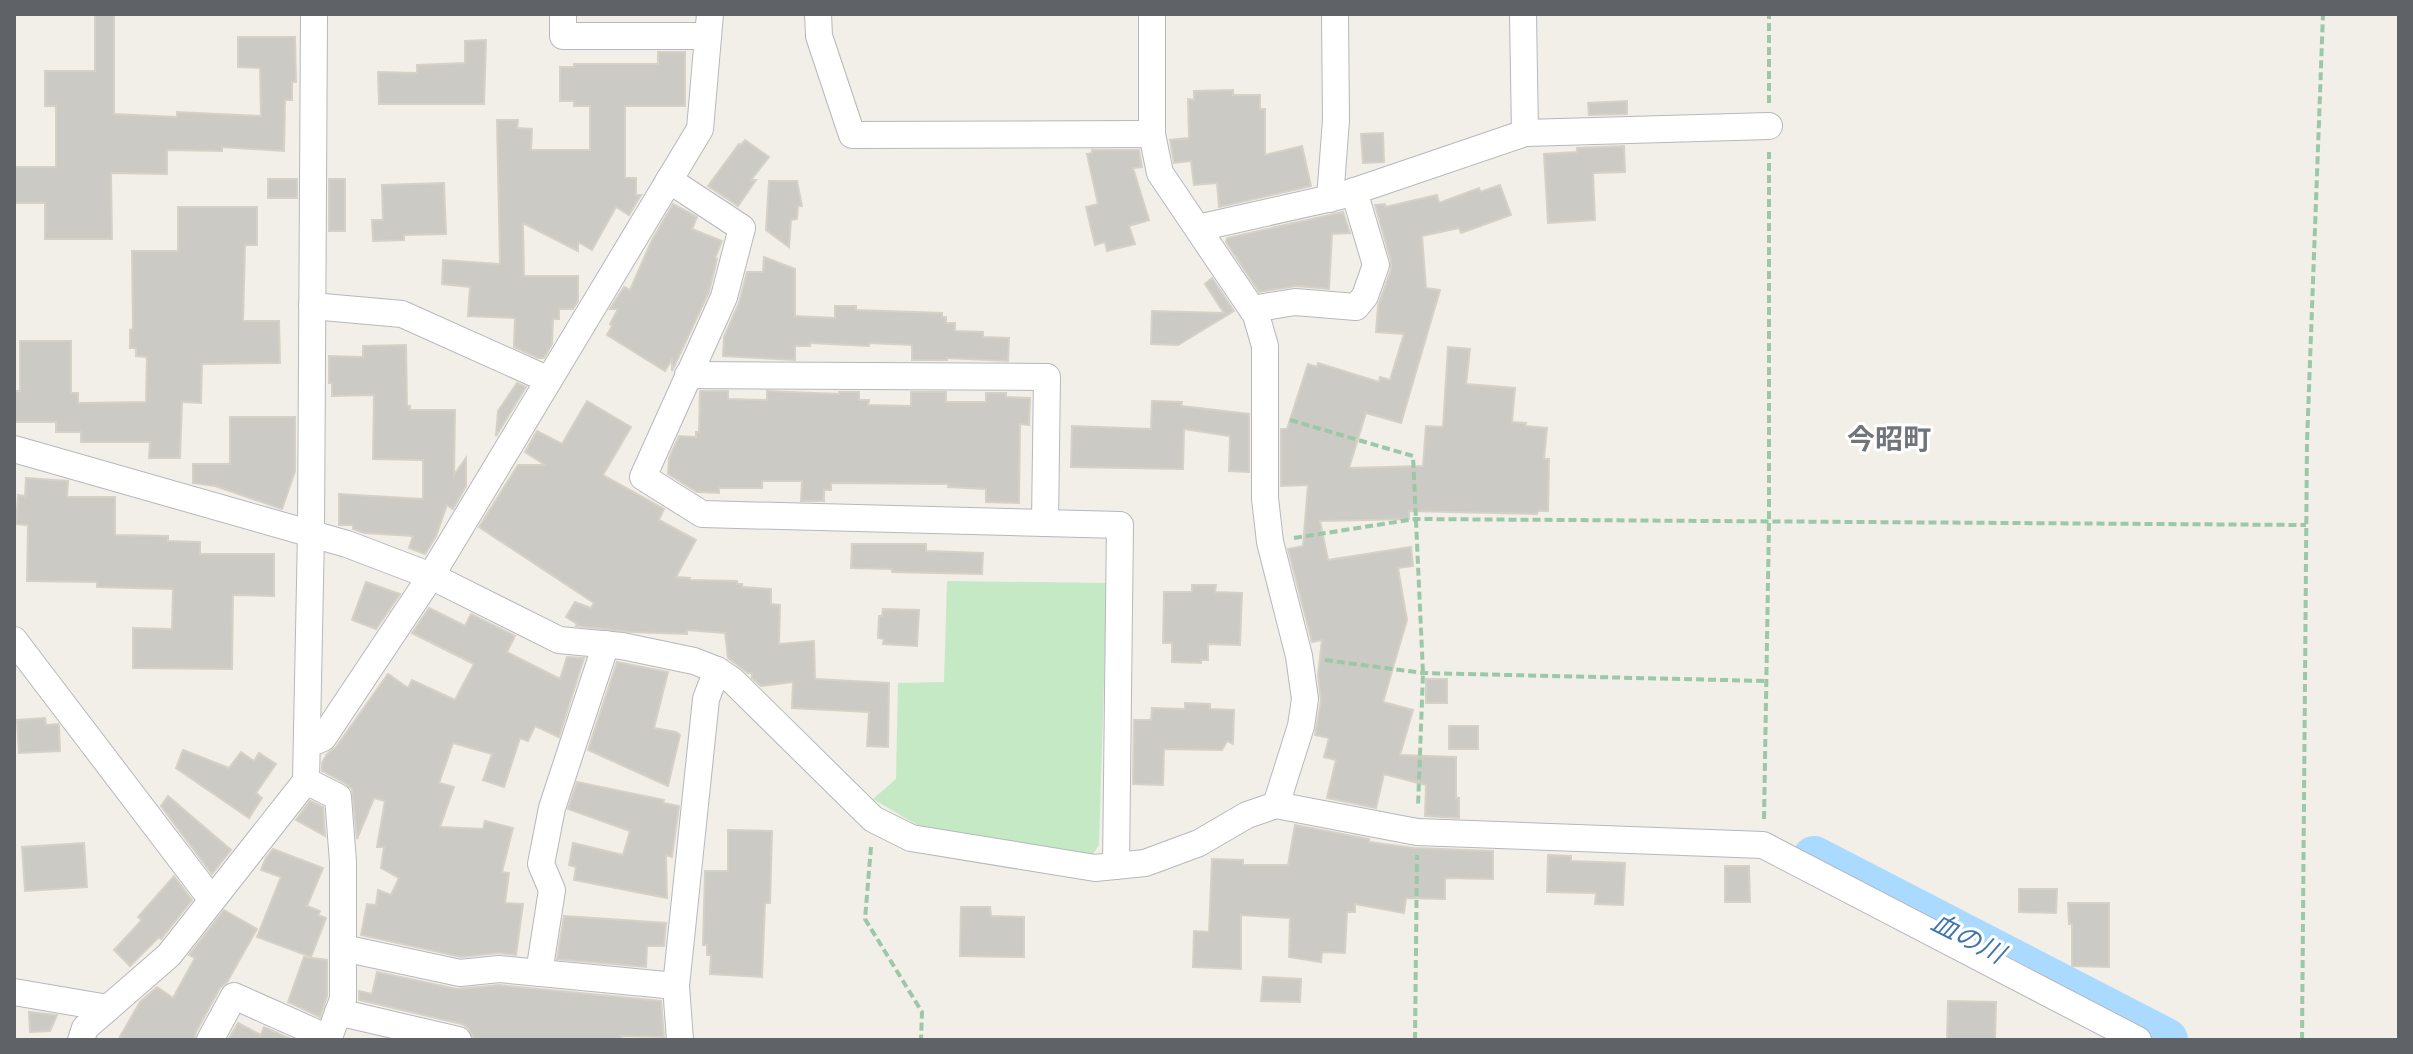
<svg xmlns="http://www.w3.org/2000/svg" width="2413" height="1054" font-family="Rubik,'Noto Sans JP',sans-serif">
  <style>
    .green { fill: #c5e8c5 }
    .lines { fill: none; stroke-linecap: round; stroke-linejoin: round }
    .river { stroke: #aadaff; stroke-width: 44 }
    .building { fill: #cccac5; stroke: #d6d1c6; stroke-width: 2 }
    .street-casing { stroke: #b5b8bc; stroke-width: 28 }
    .path { stroke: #9cc7a9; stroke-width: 4; stroke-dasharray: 8 4; stroke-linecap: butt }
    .street { stroke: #fff; stroke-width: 26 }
    .labels { text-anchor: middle; stroke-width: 6; stroke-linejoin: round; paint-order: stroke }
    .water-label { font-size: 26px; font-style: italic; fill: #4174aa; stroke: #fff }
    .quarter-label { font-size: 28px; font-weight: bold; fill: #70757a; stroke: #fff }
  </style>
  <rect width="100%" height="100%" fill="#f1efe8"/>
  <polygon class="green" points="947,581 1107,583 1099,845 1091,857 924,829 873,799 896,779 898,683 944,682"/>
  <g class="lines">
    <polyline class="river" points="1814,858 2166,1040"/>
  </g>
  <g class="building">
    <polygon points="95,14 114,14 114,114 177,117 177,112 261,116 260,68 238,67 238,37 295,37 296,82 292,82 292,100 285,100 284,151 222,147 222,151 167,150 167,174 111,173 112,239 45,239 45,203 14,203 14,167 56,167 56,106 45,106 45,71 95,71"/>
    <polygon points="486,40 484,104 379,104 378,72 417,73 417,65 465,63 465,41"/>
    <polygon points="658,52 685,52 685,106 625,106 625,178 636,178 636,195 641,195 629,215 616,207 592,250 578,242 578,251 523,223 524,276 578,276 578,301 573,309 559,309 559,319 553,319 552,344 544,358 538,358 514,347 515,318 468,316 470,287 442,284 443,260 500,264 497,120 518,120 517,128 532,129 531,150 590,150 590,106 574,106 574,101 560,101 560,67 574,67 574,64 658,64"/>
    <polygon points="1233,90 1233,95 1260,95 1260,109 1265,109 1265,155 1302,146 1311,186 1219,207 1217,183 1194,185 1191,161 1174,163 1170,140 1189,138 1188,99 1194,100 1194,91"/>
    <polygon points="1627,101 1627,114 1589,115 1588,103"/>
    <polygon points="1383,133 1384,162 1363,163 1361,134"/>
    <polygon points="745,140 769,157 751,180 756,180 738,206 708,186 739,144 741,145"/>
    <polygon points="1624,146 1625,172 1593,173 1595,220 1548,223 1544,154 1577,152 1577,148"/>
    <polygon points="1092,150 1139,150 1142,167 1133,168 1149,220 1129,226 1135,244 1107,251 1105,242 1095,245 1086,207 1098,204 1087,154 1092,153"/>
    <rect x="268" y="179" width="29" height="19"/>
    <rect x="329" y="179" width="16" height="52"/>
    <polygon points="769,181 797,181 802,206 798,206 797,219 791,220 789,247 766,230"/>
    <polygon points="444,183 446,234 404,235 404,240 373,241 372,220 383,220 382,185"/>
    <polygon points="1500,185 1511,215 1461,233 1459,228 1422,236 1426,288 1440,290 1401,423 1366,413 1349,468 1423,466 1426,426 1443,427 1448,347 1470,349 1466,384 1515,388 1512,422 1526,423 1525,426 1547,428 1544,459 1549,459 1548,511 1538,511 1537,514 1409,511 1409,519 1320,521 1328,560 1411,547 1413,566 1398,568 1407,620 1383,702 1413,710 1400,755 1456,757 1456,798 1459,798 1459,818 1425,816 1426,785 1384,774 1376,808 1327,798 1336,760 1324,757 1329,738 1315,735 1321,701 1318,675 1322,640 1312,642 1288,549 1303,546 1308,485 1281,486 1281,429 1287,429 1308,364 1317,367 1318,363 1379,382 1380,377 1390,380 1404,334 1376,332 1378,306 1391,270 1391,261 1375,205 1385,204 1385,207 1437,195 1439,203 1479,188 1480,192"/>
    <polygon points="673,204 697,217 692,229 722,241 715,258 717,259 709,292 672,371 672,359 665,371 607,335 612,326 610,324 618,309 610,309 624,287 630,290 652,240"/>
    <polygon points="178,207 257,207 257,245 245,245 243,321 279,321 280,363 202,364 201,403 182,402 180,458 149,458 150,442 81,442 81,432 56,432 56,422 14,422 14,391 20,391 20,341 71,341 71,393 78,393 78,403 146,402 147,357 136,356 136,348 130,348 130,330 133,329 132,251 178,251"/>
    <polygon points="1343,212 1350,233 1332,234 1329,289 1296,286 1259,292 1226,242 1227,238"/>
    <polygon points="764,257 795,269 795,316 835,318 835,306 856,306 856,310 942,313 942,317 946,317 946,323 955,323 955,331 983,332 983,337 1009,338 1008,361 947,358 947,360 912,360 912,345 869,343 869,346 810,343 810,346 795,346 795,360 723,356 724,337 739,303 747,272 763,272"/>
    <polygon points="1212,278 1234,311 1178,345 1151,344 1152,311 1224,313 1205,284"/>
    <polygon points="406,345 407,406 410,406 410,410 455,410 454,475 466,458 466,486 453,509 447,505 436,536 425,554 409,548 413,536 364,533 353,529 353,525 339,525 339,494 423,499 423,460 373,459 374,395 332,396 332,383 329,383 329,356 363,357 363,346"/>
    <polygon points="517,383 526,387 496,436 498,411"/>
    <polygon points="700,391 728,391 728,399 767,400 767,391 839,394 839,392 859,392 859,400 869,400 868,405 911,406 911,392 946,392 946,402 986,402 986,393 1006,393 1006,397 1030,398 1029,425 1020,424 1019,503 986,502 986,489 948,487 949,484 831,483 831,490 824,490 824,501 801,501 802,481 762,481 762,488 719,488 719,493 697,492 668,474 669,458 679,436 696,437 696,432 699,432"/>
    <polygon points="587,401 631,427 603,475 664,509 659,520 696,540 676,577 690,578 690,580 737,581 737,584 742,584 742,587 771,589 771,604 780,605 779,644 814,641 815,679 889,683 888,747 867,746 869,712 792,708 793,682 761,686 752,678 752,673 748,673 728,658 725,633 687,630 687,634 631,632 576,626 577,624 566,617 575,602 591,608 594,603 479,527 518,465 545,465 525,452 537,431 562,444"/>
    <polygon points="1152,401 1182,402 1181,406 1249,414 1249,472 1229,471 1230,436 1184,429 1183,469 1071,467 1072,426 1151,429"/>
    <polygon points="230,417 295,417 295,471 282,509 215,486 193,483 193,464 230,464"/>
    <polygon points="26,478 68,481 67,497 115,497 115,535 168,536 168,541 200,542 200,554 274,554 274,596 233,595 232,669 133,668 133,628 172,629 173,589 97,587 97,582 27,581 28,525 16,524 18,495 25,496"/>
    <polygon points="852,544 926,544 926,551 983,553 982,574 892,572 892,569 851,568"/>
    <polygon points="366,582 400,594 376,629 352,620"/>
    <polygon points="1192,585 1216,585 1215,592 1242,593 1240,645 1208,644 1208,660 1201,660 1201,663 1172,662 1172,643 1163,643 1164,592 1192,592"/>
    <polygon points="429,608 465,626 471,614 515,636 507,652 560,679 567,657 584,658 559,737 535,726 528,741 520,738 504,787 483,780 492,754 453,743 439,783 454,787 440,827 483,829 485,821 513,828 502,872 509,873 505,903 523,904 516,955 498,953 461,957 361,935 367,904 376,905 378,890 391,895 399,878 381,868 384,847 377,847 385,801 374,798 357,839 352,789 345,783 322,771 322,763 327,754 336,747 388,674 408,688 412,680 455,700 474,664 412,633"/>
    <polygon points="883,609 919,610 917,646 883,644 884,639 878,638 879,616 882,616"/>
    <polygon points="617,662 668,672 654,728 676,732 680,735 668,786 588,750"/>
    <rect x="1426" y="679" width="21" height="24"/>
    <polygon points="1185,703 1210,704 1210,709 1234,710 1233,744 1227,741 1222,750 1164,749 1163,785 1133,784 1134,720 1151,720 1152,708 1185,709"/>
    <polygon points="45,718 46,725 58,724 59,726 60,751 19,753 17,720"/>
    <rect x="1449" y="726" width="29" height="23"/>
    <polygon points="183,750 229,768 241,752 254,761 259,753 276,764 256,793 262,798 249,818 176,768"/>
    <polygon points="577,782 664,800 663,803 679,806 672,857 666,855 667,898 574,880 576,867 569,865 573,843 623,855 630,831 568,809"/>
    <polygon points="168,796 231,850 212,874 161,806"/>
    <polygon points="310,801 323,807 325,836 296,820"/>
    <polygon points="1295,825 1369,839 1369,842 1414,848 1493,851 1493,879 1445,878 1445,899 1406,898 1404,913 1355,904 1355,912 1347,912 1345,953 1322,952 1321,962 1289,957 1290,918 1241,915 1241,969 1193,967 1194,931 1209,932 1212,859 1243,860 1243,865 1288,865"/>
    <polygon points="728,830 772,831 770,903 765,903 762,977 710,974 711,955 707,955 707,945 703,945 705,871 728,871"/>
    <polygon points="84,843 87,887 25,891 22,847"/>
    <polygon points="273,849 323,868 307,906 320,911 318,915 326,918 311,957 257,937 281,877 261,870 266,858"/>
    <polygon points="1548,855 1571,856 1571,861 1625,863 1623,905 1595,904 1596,893 1547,892"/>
    <polygon points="1725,866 1749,866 1750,902 1725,902"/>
    <polygon points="174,876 192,900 161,939 159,937 130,966 114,950 142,920 138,917"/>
    <polygon points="2019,889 2057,889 2056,913 2019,912"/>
    <polygon points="2068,903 2109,903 2109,967 2072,966 2072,924 2069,924"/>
    <polygon points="961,907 990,907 991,916 1024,917 1024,957 960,956"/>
    <polygon points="224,910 257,929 227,982 220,988 196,1032 194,1040 118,1040 140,1002 157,987 173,998 195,958 189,955"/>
    <polygon points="564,916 666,923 664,946 647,946 646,967 557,959"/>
    <polygon points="304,957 327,960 327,996 320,1017 288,1002"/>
    <polygon points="377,972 457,989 499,985 661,1001 664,1037 621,1036 622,1040 474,1040 469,1029 462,1024 359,1000 359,991 372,994"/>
    <polygon points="1263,977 1301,979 1300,1002 1261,1001"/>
    <polygon points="1948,1001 1996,1002 1995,1040 1947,1040"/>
    <polygon points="29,1012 57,1015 50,1031 30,1032"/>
    <polygon points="238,1023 261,1035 264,1027 293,1040 228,1040"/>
  </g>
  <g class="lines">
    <g class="street-casing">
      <g id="street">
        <polyline points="563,14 563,36 708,36"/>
        <polyline points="818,14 819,36 852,135 1152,134"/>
        <polyline points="1152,14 1152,134 1160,173 1256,315 1265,346 1265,498 1270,542 1299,656 1305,699 1301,726 1276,805"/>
        <polyline points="1523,14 1525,133"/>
        <polyline points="669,180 742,228 724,297 643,477 702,514 1120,525 1116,866"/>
        <polyline points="1330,199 1336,120 1335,14"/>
        <polyline points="1198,228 1340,196 1525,133 1769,126"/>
        <polyline points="312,306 402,314 549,380"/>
        <polyline points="1252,309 1295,302 1356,307 1365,296 1376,265 1354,191"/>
        <polyline points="688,375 1047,377 1045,523"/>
        <polyline points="14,449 347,544 431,576 559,640 622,646 694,661 717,670 733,681 873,819 911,838 1095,868 1145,863 1199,843 1247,815 1276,805 1417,832 1763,845 2138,1040"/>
        <polyline points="14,640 212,900"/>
        <polyline points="307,745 323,738 431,576 700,129 710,14"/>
        <polyline points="306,781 338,797 343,862 343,999 328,1040"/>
        <polyline points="343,948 460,973 499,969 676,986"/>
        <polyline points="539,973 552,890 541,864 552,808 606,644"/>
        <polyline points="14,992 108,1008"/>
        <polyline points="338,1012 458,1040"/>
        <polyline points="81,1040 85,1028 169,955 306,781 311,533 314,14"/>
        <polyline points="210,1040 234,996 328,1038"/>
        <polyline points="680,1040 676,986 706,699 717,670"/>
      </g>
    </g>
    <g class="path">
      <polyline points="1769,103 1769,14"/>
      <polyline points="1290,420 1413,456 1423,673 1418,807"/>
      <polyline points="1294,538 1415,519 2306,525"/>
      <polyline points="1325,660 1423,673 1766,681"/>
      <polyline points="1764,819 1769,523 1769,152"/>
      <polyline points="871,847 865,919 922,1012 921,1040"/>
      <polyline points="1415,1040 1417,855"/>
      <polyline points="2302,1040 2307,442 2323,14"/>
    </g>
    <use href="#street" class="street"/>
  </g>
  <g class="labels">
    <g class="water-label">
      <text transform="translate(1968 938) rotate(27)" y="9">血の川</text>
    </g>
    <g class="quarter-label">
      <text x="1889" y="449">今昭町</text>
    </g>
  </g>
  <rect width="2413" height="1054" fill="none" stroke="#5f6368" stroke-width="32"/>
</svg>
